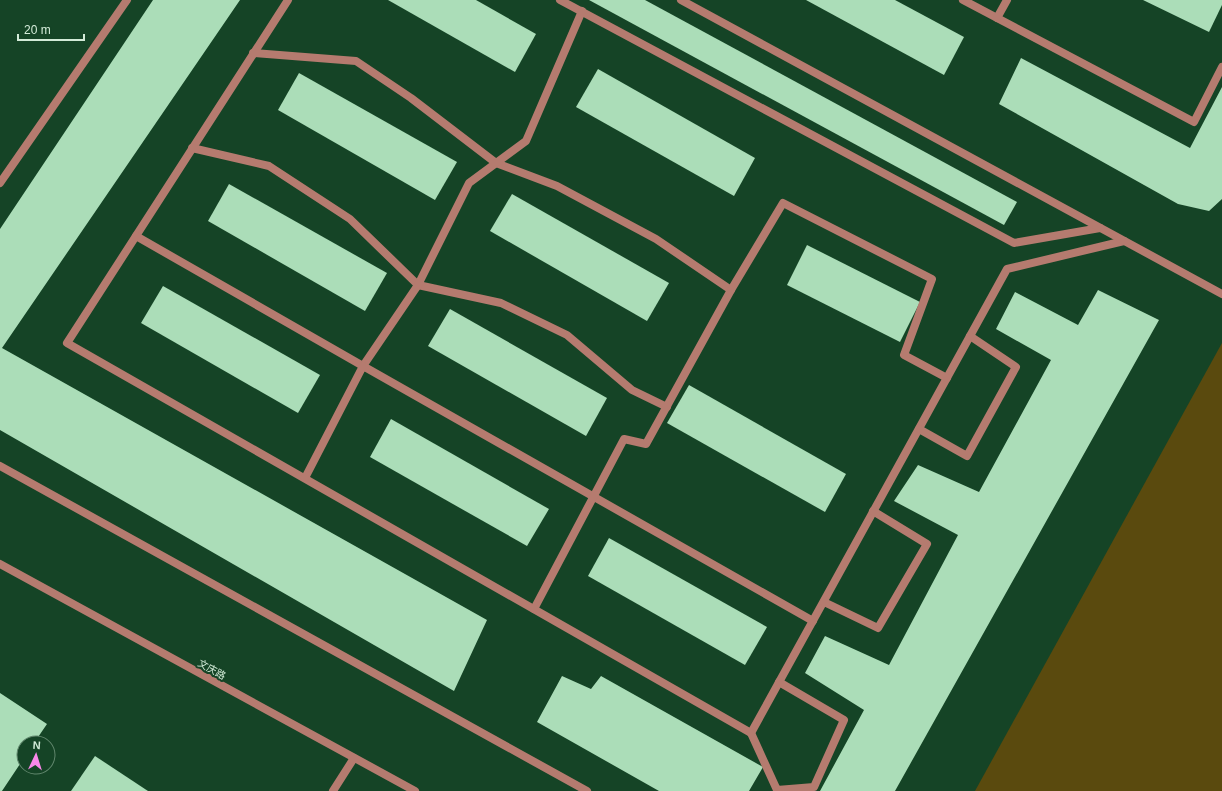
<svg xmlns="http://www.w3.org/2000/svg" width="1222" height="791" font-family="Helvetica,'Noto Sans SC',sans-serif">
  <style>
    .green { fill: #5a4a0e }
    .building { fill: #abddb8 }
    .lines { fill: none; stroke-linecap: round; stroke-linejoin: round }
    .minor { stroke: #b57b6f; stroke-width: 8 }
    .tertiary { stroke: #b57b6f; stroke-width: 8 }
    .labels { text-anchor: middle; stroke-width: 4; stroke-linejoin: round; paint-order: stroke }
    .street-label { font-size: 10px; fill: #d3ebd8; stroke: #154426 }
  </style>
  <rect width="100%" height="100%" fill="#154426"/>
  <polygon class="green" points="1222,343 1222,791 975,791"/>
  <g class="building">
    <polygon points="153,0 240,0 2,348 487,620 454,691 0,430 0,229"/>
    <polygon points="388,0 476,0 536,34 515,72"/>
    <polygon points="589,0 645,0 1017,202 1004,225"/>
    <polygon points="806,0 895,0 964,37 944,75"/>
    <polygon points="1143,0 1222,0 1222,5 1209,32"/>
    <polygon points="1021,58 1190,148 1222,87 1222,199 1209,211 1178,204 999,104"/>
    <polygon points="598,69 755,158 734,196 576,107"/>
    <polygon points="299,73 457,162 435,200 278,110"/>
    <polygon points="229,184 387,273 365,311 208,221"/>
    <polygon points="512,194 669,283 647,321 490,231"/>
    <polygon points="807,245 920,302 900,342 787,285"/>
    <polygon points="163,286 320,375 298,413 141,323"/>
    <polygon points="1098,290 1159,320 895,791 820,791 864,710 805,673 825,636 889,665 958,535 894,501 918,465 979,492 1051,360 996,329 1015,292 1078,325"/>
    <polygon points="450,309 607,398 586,436 428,346"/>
    <polygon points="689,385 846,474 825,512 667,423"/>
    <polygon points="391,419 549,509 527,546 370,457"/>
    <polygon points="609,538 767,627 745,665 588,576"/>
    <polygon points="562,676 591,689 601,676 763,767 749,791 659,791 537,722"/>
    <polygon points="0,693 47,724 34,743 24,743 24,758 2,791 0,791"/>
    <polygon points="95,756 148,791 71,791"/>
  </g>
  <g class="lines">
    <g class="minor">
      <polyline points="288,0 67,343 751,733 1007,269 1124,241"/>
      <polyline points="560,0 1014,243 1100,228"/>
      <polyline points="681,0 1222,294"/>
      <polyline points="963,0 1194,122 1222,67"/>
      <polyline points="997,18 1007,0"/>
      <polyline points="253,53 356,61 411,98 496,163 557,186 656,239 731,290"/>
      <polyline points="192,148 269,166 350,219 418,285 501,303 567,335 632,390 667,407"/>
      <polyline points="0,183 127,0"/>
      <polyline points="136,236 363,366 418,285 469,183 526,141 582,11"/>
      <polyline points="919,429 967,456 1016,367 970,336"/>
      <polyline points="0,466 587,791"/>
      <polyline points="305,478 363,366 813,621"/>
      <polyline points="824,602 878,628 927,544 873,511"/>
      <polyline points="534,609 624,439 646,444 731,290 783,203 932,279 904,355 947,378"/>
      <polyline points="751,733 777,790 814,787 844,720 779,682"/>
      <polyline points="333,791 354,758"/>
    </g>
    <polyline class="tertiary" points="0,564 415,791"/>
  </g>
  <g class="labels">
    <g class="street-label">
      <text transform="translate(212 669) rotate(29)" y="4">文庆路</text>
    </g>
  </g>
  <g transform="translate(36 755) rotate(4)"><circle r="19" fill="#154426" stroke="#61876d"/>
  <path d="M0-3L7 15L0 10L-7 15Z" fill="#f988e9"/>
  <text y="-6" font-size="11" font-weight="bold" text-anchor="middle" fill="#d3ebd8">N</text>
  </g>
  <path d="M18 34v6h66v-6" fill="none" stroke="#d3ebd8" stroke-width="2"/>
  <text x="24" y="34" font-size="12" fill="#d3ebd8" stroke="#154426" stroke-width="3" paint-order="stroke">20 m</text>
</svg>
